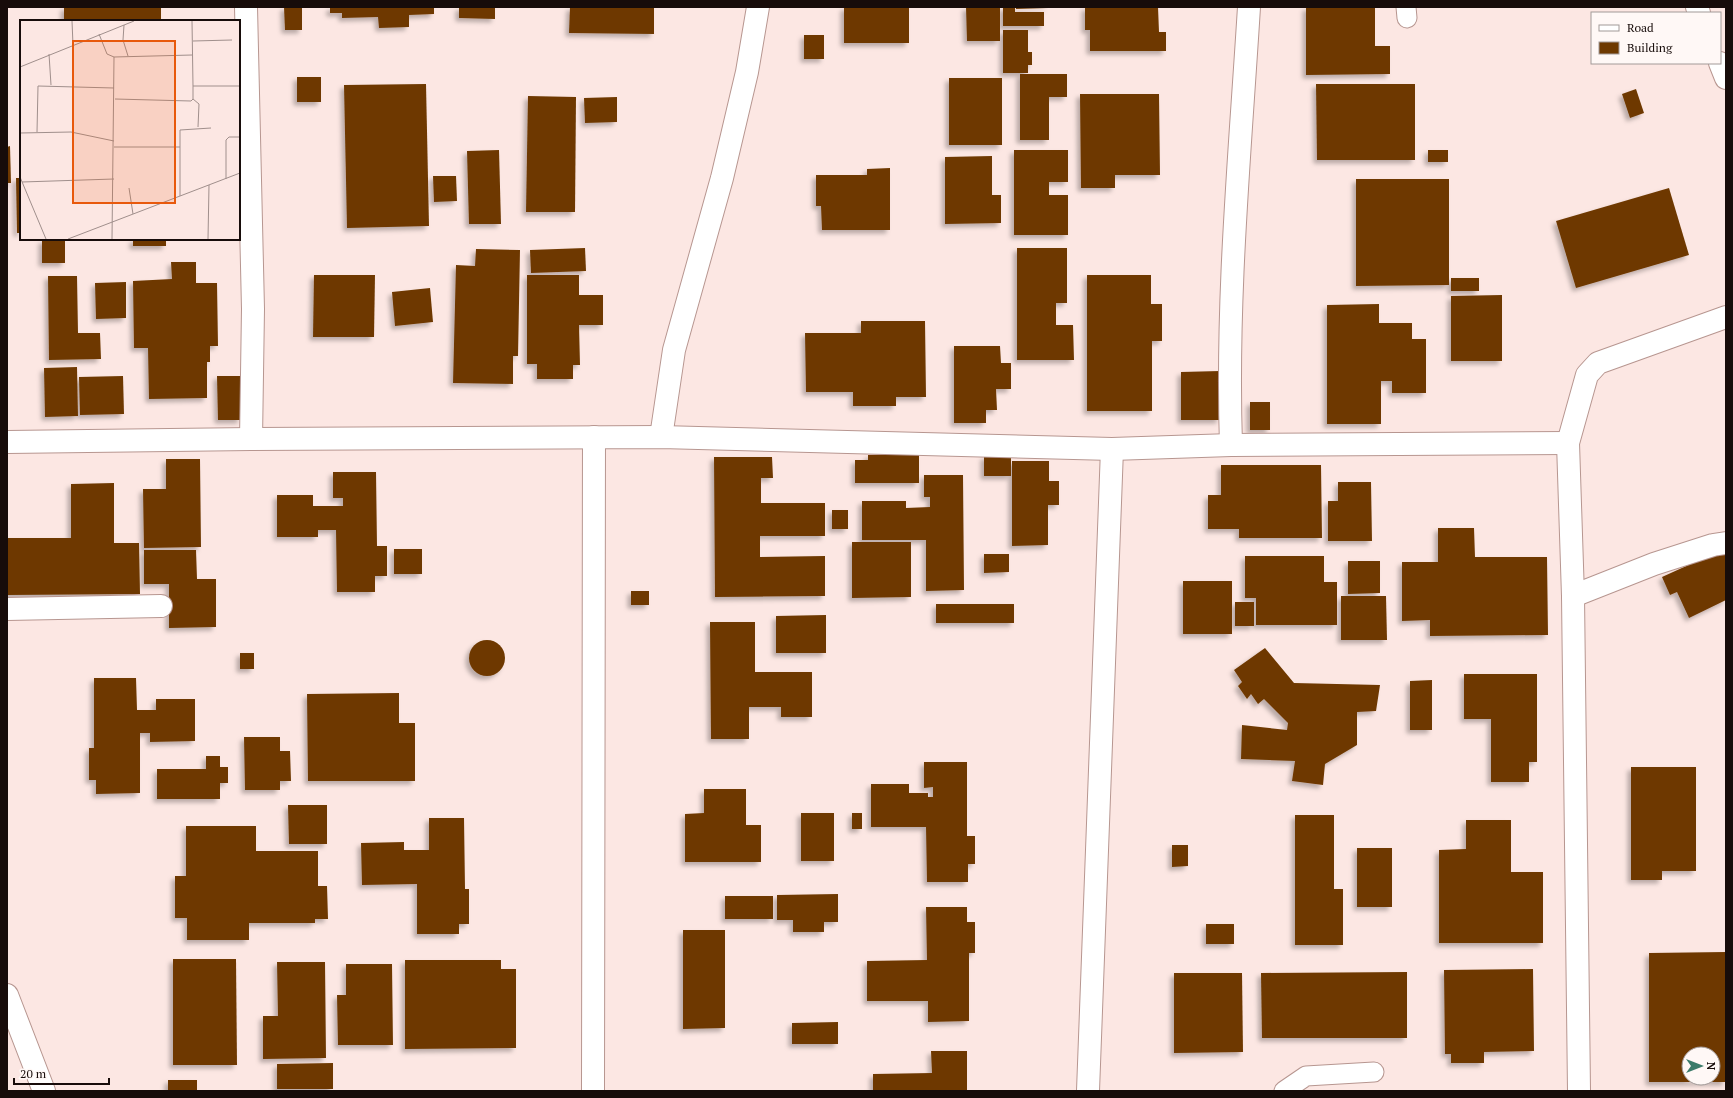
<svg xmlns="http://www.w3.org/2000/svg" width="1733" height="1098" font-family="'PT Serif',serif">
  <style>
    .building { fill: #6e3900; fill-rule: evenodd; filter: url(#shadow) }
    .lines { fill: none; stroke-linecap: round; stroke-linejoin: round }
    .service-casing { stroke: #b79690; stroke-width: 21 }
    .minor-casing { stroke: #b79690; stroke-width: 24 }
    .service { stroke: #fff; stroke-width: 19 }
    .minor { stroke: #fff; stroke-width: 22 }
    .inset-road { fill: none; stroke: #a08f8c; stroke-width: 1 }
    .view { fill: #e8590c; fill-opacity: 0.15; stroke: #e8590c; stroke-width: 2 }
    .inset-edge { fill: none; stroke: #170c0a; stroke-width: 2 }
  </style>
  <defs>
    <filter id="shadow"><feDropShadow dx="-3.5" dy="3.5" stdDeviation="2" flood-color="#0004"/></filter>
  </defs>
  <rect width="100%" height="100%" fill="#fce7e3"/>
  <g class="building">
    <rect x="64" y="7" width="97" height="14"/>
    <polygon points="284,7 302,7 302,30 285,30"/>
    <polygon points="330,7 434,7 434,14 409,15 409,27 379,28 378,17 342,18 342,13 330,13"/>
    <polygon points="459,7 495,7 495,19 459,18"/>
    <polygon points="570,7 654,7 654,34 569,33"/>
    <rect x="844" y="7" width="65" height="36"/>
    <polygon points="966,7 1000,7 1000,41 967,41"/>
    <polygon points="1003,7 1015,7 1015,12 1044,12 1044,26 1003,26"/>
    <polygon points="1016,7 1048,7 1048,8 1016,9"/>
    <polygon points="1085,7 1158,7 1159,32 1166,32 1166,51 1090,51 1090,30 1085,30"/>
    <polygon points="1306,7 1375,7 1375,46 1390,46 1390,74 1306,75"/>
    <polygon points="1003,30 1028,30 1028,52 1032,52 1032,65 1028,65 1028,73 1003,73"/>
    <rect x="804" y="35" width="20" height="24"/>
    <polygon points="1020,74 1067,74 1067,97 1049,97 1049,140 1020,140"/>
    <rect x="297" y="77" width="24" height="25"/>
    <rect x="949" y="78" width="53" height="67"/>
    <polygon points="426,84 429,226 347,228 344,85"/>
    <polygon points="1316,84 1415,84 1415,160 1317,160"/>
    <polygon points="1636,89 1644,113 1630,118 1622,94"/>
    <polygon points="1080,94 1159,94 1160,175 1115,175 1115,188 1081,188"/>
    <polygon points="528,96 576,97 575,212 526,212"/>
    <polygon points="617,97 617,122 585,123 584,98"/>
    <polygon points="10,146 11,183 7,183 7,147"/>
    <polygon points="499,150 501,224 469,224 467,151"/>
    <polygon points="1014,150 1068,150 1068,182 1049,182 1049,195 1068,195 1068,235 1014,235"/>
    <rect x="1428" y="150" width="20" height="12"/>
    <polygon points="992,156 992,195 1001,195 1001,223 945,224 945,157"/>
    <polygon points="890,168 890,230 822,230 821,206 816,206 816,175 867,175 867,169"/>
    <polygon points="433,176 456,176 457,201 434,202"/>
    <polygon points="16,178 21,178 21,233 17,233"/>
    <polygon points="1356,179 1449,179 1449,285 1356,286"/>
    <polygon points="1669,188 1689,255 1576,288 1556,221"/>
    <polygon points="65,239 65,263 42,263 42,240"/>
    <rect x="133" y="239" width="33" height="7"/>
    <polygon points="585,248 586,271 531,273 530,250"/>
    <polygon points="1017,248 1067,248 1067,303 1056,303 1056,325 1073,325 1074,360 1017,360"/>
    <polygon points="476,249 520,250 518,356 513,356 513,384 453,383 456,265 475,266"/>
    <polygon points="171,262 196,262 196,283 217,283 218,346 210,346 210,362 207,362 207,398 149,399 148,348 134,348 133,281 172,279"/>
    <polygon points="314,275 375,275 374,337 313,337"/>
    <polygon points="527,275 579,275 579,295 603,295 603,325 579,325 580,365 573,365 573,379 537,379 537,364 527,364"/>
    <polygon points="1087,275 1151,275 1151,304 1162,304 1162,341 1152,341 1152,411 1087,411"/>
    <polygon points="48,276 77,276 78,333 100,333 101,359 49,360"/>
    <rect x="1451" y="278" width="28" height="13"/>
    <polygon points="126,282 126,318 96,319 95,283"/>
    <polygon points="430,288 433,322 395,326 392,292"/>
    <polygon points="1502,295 1502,361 1451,361 1451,296"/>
    <polygon points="1379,304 1379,323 1412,323 1412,339 1426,339 1426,393 1392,393 1392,381 1381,381 1381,424 1327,424 1327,305"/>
    <polygon points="861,321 925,321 926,397 896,397 896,406 853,406 853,392 806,392 805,333 861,333"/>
    <polygon points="954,346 1000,346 1001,363 1011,363 1011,389 996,389 997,410 986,410 986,423 954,423"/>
    <polygon points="77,367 78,416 45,417 44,368"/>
    <polygon points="1220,371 1220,420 1181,420 1181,372"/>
    <polygon points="123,376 124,414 80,415 79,377"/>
    <polygon points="217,376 240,376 241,420 218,420"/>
    <rect x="1250" y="402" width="20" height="28"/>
    <polygon points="919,454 919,483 855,483 855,460 868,460 868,455"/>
    <rect x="984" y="456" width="27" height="20"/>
    <polygon points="714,457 772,457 773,478 761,478 761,503 825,503 825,536 760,536 760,557 825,556 825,596 715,597"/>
    <polygon points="166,459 200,459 201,547 144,548 143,489 166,489"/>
    <polygon points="1012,461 1049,461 1049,481 1059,481 1059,505 1048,505 1048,545 1012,546"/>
    <polygon points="1221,465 1321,465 1322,538 1239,538 1239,529 1208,529 1208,495 1221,495"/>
    <polygon points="333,472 376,472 377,546 387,546 387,576 375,576 375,592 337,592 336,530 318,530 318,537 277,537 277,495 313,495 313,506 343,506 343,498 333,498"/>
    <polygon points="924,475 963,475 964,590 926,591 926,540 862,540 862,501 906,501 906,508 930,507 930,497 924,497"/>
    <polygon points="1338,482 1371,482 1372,541 1328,541 1328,501 1338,501"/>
    <polygon points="114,483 114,543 139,543 140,594 7,595 7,538 71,538 71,484"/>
    <rect x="832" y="510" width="16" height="19"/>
    <polygon points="1438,528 1474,528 1475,557 1547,557 1548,635 1430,636 1430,620 1402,621 1402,562 1438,562"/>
    <polygon points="852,542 911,542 911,597 852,598"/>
    <polygon points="1726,548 1726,600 1689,618 1677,592 1670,595 1662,577"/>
    <rect x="394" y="549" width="28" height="25"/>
    <polygon points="144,550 196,550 197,579 216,579 216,627 169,628 169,584 144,584"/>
    <polygon points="984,554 1009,554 1009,572 984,573"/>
    <polygon points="1245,556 1324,556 1324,582 1337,582 1337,625 1256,625 1256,598 1245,598"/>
    <polygon points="1348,561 1380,561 1380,593 1348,594"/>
    <rect x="1183" y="581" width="49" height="53"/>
    <rect x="631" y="591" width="18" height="14"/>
    <polygon points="1341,596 1386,596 1387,640 1341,640"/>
    <rect x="1235" y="602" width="19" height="24"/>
    <rect x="936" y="604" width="78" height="19"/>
    <polygon points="826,615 826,653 776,653 776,616"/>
    <polygon points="710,622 755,622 755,672 812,672 812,717 781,717 781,707 749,707 749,739 711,739"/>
    <circle cx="487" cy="658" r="18"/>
    <polygon points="1265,648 1294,683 1380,685 1376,711 1357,712 1357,745 1325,764 1323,785 1292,781 1295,761 1241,759 1242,725 1287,730 1288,723 1264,699 1258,704 1251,694 1247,699 1238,686 1242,682 1234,670"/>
    <rect x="240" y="653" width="14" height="16"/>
    <polygon points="1464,674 1537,674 1537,762 1529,762 1529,782 1491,782 1491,719 1464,719"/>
    <polygon points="94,678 136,678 137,710 156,710 156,699 195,699 195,741 150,742 150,733 140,733 140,793 96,794 96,780 89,780 89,748 94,748"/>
    <polygon points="1432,680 1432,730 1410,730 1410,681"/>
    <polygon points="399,693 399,723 415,723 415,781 308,781 307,694"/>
    <polygon points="244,737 280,737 280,751 290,751 291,781 280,781 280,790 245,790"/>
    <polygon points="206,756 220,756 220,767 228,767 228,783 220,783 220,799 157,799 157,769 206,769"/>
    <polygon points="924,762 967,762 967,836 975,836 975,864 968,864 968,882 927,882 926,827 871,827 871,784 909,784 909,793 928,793 928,797 933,797 933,787 924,788"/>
    <polygon points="1631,767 1696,767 1696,871 1662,871 1662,880 1631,880"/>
    <polygon points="704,789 746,789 746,825 761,825 761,862 685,862 685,814 704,813"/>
    <polygon points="288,805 327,805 327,844 289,844"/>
    <rect x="801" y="813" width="33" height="48"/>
    <rect x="852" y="813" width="10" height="16"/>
    <polygon points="1295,815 1334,815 1334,889 1343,889 1343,945 1295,945"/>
    <polygon points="429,818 464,818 465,889 469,889 469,924 459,924 459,934 417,934 417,884 362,885 361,843 404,842 404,850 429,850"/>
    <polygon points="1466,820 1511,820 1511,872 1543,872 1543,943 1439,943 1439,850 1466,849"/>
    <polygon points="186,826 256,826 256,851 318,851 318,886 327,886 328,919 315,919 315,923 249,923 249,940 187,940 187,918 175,918 175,876 186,876"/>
    <polygon points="1172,845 1188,845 1188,866 1172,867"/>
    <rect x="1357" y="848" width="35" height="59"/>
    <polygon points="838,894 838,922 824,922 824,932 793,932 793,920 777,920 777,895"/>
    <rect x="725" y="896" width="48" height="23"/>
    <polygon points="926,907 967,907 967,922 975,922 975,953 969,953 969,1021 928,1022 928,1001 867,1001 867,961 927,960"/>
    <rect x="1206" y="924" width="28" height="20"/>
    <polygon points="683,930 725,930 725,1028 683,1029"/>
    <path d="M 1726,952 L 1726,1082 L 1649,1082 L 1649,953 ZM 1689,1054 L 1713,1054 L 1713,1078 L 1689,1078 Z"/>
    <polygon points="173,959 236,959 237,1065 173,1065"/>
    <polygon points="405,960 501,960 501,969 516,969 516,1048 405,1049"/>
    <polygon points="277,962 325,962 326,1058 263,1059 263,1016 278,1016"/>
    <polygon points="346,964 392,964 393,1045 338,1045 337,995 346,995"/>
    <polygon points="1533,969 1534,1051 1484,1052 1484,1063 1451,1063 1451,1054 1445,1054 1444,970"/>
    <polygon points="1407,972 1407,1038 1262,1038 1261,973"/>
    <polygon points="1174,973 1242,973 1243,1052 1174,1053"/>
    <polygon points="838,1022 838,1044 792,1044 792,1023"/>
    <polygon points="931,1051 967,1051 967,1091 873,1091 873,1074 932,1073"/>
    <polygon points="333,1063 333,1089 277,1089 277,1064"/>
    <rect x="168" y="1080" width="29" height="11"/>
  </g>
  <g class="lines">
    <g class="service-casing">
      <g id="service">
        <polyline points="1406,7 1407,18"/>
        <polyline points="1284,1091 1306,1076 1374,1072"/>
      </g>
    </g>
    <g class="minor-casing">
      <g id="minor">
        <polyline points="246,7 253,309 251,439"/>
        <polyline points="1697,7 1699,13"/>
        <polyline points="1720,63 1726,78"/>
        <polyline points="661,437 674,350 722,178 747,72 758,7"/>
        <polyline points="7,442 251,439 661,437 1112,449 1231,445 1568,443"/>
        <path d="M 1231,445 C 1226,299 1240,153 1249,7"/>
        <polyline points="1573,596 1654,564 1713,545 1726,543"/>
        <polyline points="7,609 161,606"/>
        <polyline points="7,995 44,1091"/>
        <polyline points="593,1091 594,437"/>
        <polyline points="1088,1091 1112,449"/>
        <polyline points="1579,1091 1573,596 1568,443 1587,375 1598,363 1726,317"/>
      </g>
    </g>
    <use href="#service" class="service"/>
    <use href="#minor" class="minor"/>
  </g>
  <g transform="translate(20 20)">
    <rect width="220" height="220" fill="#fce7e3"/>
    <path class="inset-road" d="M 52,1 L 53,25M 172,1 L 173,66 L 220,66M 104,5 L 103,20 L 108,36M 79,14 L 87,34 L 94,37 L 172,35M 173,21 L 212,20M 29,34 L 31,65M 0,47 L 114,1M 95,79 L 171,81 L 173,79 L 173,66M 173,79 L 179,84 L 178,107M 17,112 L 18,66 L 94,68M 0,113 L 51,112 L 94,121M 94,127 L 160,127M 0,157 L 26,219M 206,159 L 206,120 L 209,117 L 220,117M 2,162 L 94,159M 109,168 L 113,194M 160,176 L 160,110 L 191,108M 48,219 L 220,153M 92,219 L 94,37M 188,219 L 189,165"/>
    <path class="view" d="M 53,21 L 155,21 L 155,183 L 53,183 Z"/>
    <rect width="220" height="220" class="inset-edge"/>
  </g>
  <rect width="1733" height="1098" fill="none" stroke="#170c0a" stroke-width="16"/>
  <rect x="1591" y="12" width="130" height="52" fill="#fff8f6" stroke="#a29a98"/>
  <rect x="1599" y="25" width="20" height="6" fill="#ffffff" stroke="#a29a98"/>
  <text x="1627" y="32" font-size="12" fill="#170c0a">Road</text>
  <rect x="1599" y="42" width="20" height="12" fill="#6e3900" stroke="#a29a98"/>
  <text x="1627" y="52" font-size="12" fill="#170c0a">Building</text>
  <g transform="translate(1701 1066) rotate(90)"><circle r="19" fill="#fff8f6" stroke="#a29a98"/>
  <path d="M0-3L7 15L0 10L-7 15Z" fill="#3b7b6a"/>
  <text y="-6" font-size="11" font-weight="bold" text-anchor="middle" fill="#170c0a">N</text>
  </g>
  <path d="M14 1078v6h95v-6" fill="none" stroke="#170c0a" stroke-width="2"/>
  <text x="20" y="1078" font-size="12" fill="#170c0a" stroke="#fff8f6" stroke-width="3" paint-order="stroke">20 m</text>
</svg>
